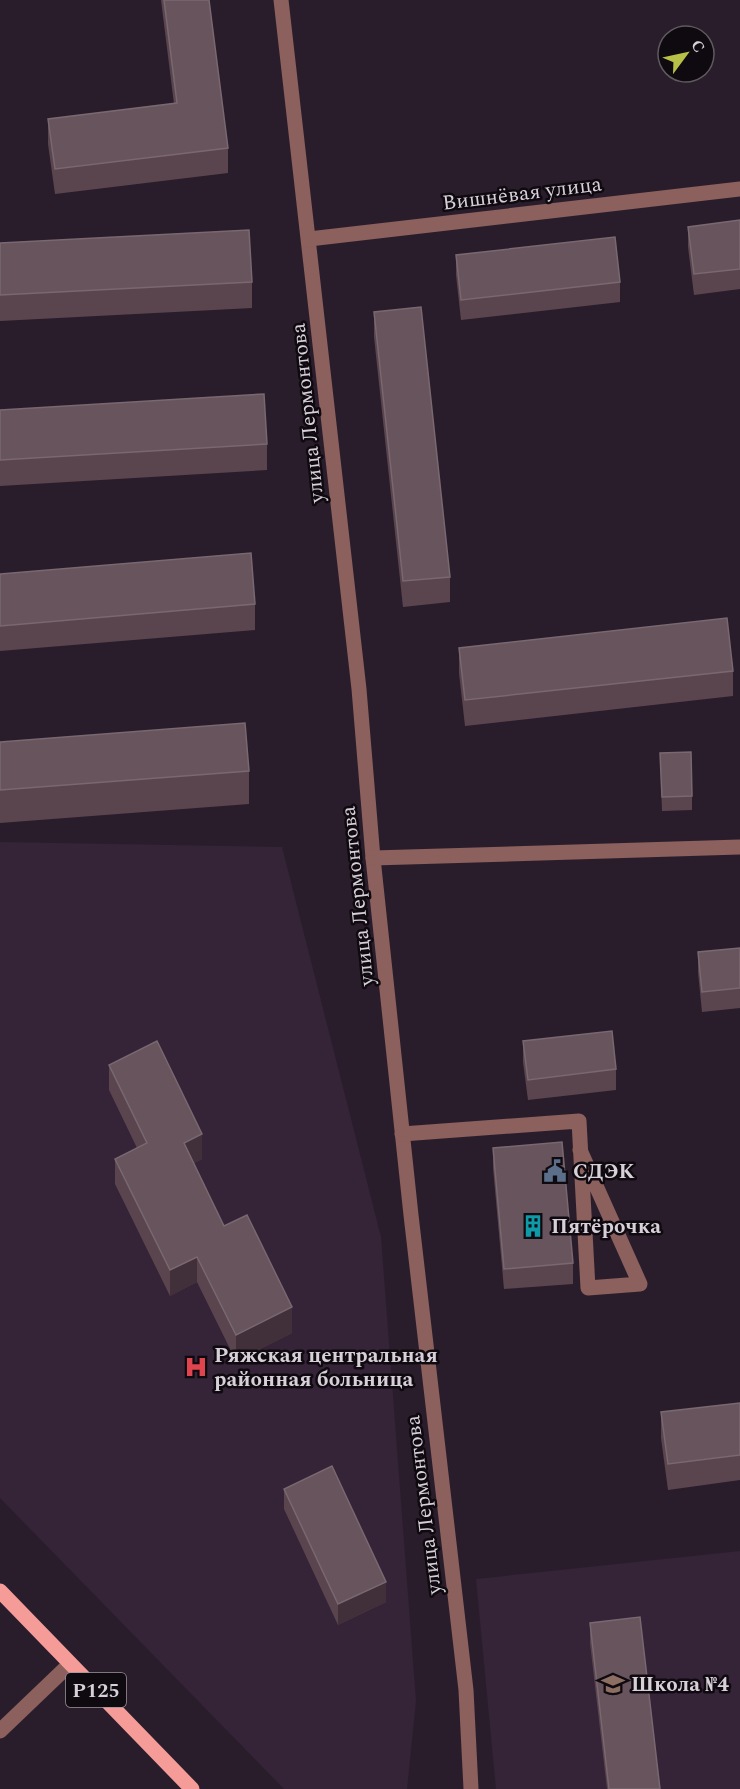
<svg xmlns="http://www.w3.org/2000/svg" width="740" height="1789" font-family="Spectral,serif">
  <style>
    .built { fill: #352337 }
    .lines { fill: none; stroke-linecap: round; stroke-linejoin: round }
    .minor { stroke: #8b605d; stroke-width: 15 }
    .major { stroke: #f59c98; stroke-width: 15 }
    .wall { fill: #5a454e }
    .shaded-wall { fill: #412f39 }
    .building { fill: #67545c; stroke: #796870; stroke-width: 1.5 }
    .labels { text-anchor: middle; stroke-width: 5; stroke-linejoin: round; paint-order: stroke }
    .shield { fill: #0f0910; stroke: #9c949d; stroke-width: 1.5 }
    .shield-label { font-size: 20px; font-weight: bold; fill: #d8d0d9 }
    .street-label { font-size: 21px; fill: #d8d0d9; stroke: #0f0910 }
    .poi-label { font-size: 21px; font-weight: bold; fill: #d8d0d9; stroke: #0f0910; text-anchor: start }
  </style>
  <rect width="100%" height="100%" fill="#2a1d2b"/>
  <g class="built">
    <polygon points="0,842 282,847 381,1237 416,1701 407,1789 284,1789 0,1498"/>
    <polygon points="740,1551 740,1789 496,1789 476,1579"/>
  </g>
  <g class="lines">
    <g class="minor">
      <polyline points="281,0 359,689 373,858 411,1215 466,1690 471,1789"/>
      <polyline points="309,239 740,189"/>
      <polyline points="373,858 740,847"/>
      <polyline points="402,1134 579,1121 588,1288 640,1284 580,1150"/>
      <polyline points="0,1731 70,1664"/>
    </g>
    <polyline class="major" points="0,1591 192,1789"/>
  </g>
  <g class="wall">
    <polygon points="161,0 209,0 228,148 228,173 55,194 48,144 48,119 174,104"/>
    <polygon points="740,220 740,289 694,295 688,247 688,227"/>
    <polygon points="0,243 252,282 252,308 0,321"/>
    <polygon points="456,255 620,282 620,302 461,320 456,275"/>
    <polygon points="374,312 450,577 450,602 403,607 374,337"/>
    <polygon points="0,410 267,444 267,470 0,486"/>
    <polygon points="0,574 255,604 255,630 0,651"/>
    <polygon points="459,648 733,671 733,696 465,726 459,673"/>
    <polygon points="0,742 249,771 249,804 0,823"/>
    <polygon points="660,753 692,796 692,810 662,811"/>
    <polygon points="740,948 740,1008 702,1012 698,972 698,952"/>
    <polygon points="523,1041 616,1069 616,1090 528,1100 523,1062"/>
    <polygon points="109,1065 202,1159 194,1163 224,1226 292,1333 236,1361 197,1282 170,1296 115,1184 115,1159 137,1148 109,1090"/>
    <polygon points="493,1148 573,1263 573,1284 504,1289 493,1168"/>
    <polygon points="740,1403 740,1480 668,1490 661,1438 661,1412"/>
    <polygon points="284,1489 386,1602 338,1625 284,1509"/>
    <polygon points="590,1623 660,1789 607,1789 590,1643"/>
  </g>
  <g class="shaded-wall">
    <polygon points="202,1134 202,1159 184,1168 184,1143"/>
    <polygon points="197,1257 197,1282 170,1296 170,1270"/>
    <polygon points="292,1307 292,1333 236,1361 236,1335"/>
    <polygon points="386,1582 386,1602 338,1625 338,1604"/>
  </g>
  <g class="building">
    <polygon points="164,0 209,0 228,148 55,169 48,119 177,103"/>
    <polygon points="740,220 740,269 694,274 688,227"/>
    <polygon points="249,230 252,282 0,295 0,243"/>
    <polygon points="615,237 620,282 461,300 456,255"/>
    <polygon points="421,307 450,577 403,581 374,312"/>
    <polygon points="264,394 267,444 0,460 0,410"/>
    <polygon points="251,553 255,604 0,626 0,574"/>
    <polygon points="727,618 733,671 465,700 459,648"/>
    <polygon points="245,723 249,771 0,790 0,742"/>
    <polygon points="691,752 692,796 662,797 660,753"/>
    <polygon points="740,948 740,988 702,992 698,952"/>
    <polygon points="612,1031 616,1069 528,1080 523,1041"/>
    <polygon points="157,1041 202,1134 184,1143 224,1226 247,1215 292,1307 236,1335 197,1257 170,1270 115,1159 147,1143 109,1065"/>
    <polygon points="562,1142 573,1263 504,1269 493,1148"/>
    <polygon points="740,1403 740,1455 668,1464 661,1412"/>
    <polygon points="332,1466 386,1582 338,1604 284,1489"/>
    <polygon points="640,1617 660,1789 609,1789 590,1623"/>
  </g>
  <defs>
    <g id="civic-bare" transform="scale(1.8)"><path d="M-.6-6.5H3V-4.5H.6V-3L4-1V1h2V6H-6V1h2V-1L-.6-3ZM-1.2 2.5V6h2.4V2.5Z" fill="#5c6f8a" stroke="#0f0910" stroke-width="2.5" paint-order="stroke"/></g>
    <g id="building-bare" transform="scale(1.8)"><path d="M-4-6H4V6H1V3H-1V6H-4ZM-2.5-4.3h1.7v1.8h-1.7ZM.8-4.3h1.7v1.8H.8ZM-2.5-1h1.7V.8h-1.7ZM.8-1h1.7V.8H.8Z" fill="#0f9aa8" stroke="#0f0910" stroke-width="2.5" paint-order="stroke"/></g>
    <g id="hospital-bare" transform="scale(1.8)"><path d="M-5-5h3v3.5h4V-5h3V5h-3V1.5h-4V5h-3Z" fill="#e0444e" stroke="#0f0910" stroke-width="2.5" paint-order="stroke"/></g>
    <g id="school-bare" transform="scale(1.8)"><path d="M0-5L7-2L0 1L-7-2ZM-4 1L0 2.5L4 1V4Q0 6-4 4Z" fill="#8d6e63" stroke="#0f0910" stroke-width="2.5" paint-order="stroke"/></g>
  </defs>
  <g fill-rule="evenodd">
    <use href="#civic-bare" x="555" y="1171"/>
    <use href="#building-bare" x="533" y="1226"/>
    <use href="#hospital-bare" x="196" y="1367"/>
    <use href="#school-bare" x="613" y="1684"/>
  </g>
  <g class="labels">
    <rect class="shield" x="66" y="1673" width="60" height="34" rx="4.5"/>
    <g class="shield-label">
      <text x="96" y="1697">Р125</text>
    </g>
    <g class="street-label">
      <text transform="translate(522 193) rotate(-7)" y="7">Вишнёвая улица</text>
      <text transform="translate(307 413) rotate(-96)" y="7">улица Лермонтова</text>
      <text transform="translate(357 896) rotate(-96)" y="7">улица Лермонтова</text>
      <text transform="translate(423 1505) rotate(-97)" y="7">улица Лермонтова</text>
    </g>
    <g class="poi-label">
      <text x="573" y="1178">СДЭК</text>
      <text x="551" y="1233">Пятёрочка</text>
      <text x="214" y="1362">Ряжская центральная<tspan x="214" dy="24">районная больница</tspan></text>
      <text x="631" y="1691">Школа №4</text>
    </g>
  </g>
  <g transform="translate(686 54) rotate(57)"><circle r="28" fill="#0f0910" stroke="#5f5960" stroke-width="1.5"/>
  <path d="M0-4.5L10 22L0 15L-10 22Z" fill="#b7c147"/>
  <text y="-9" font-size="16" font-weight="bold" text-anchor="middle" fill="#d8d0d9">С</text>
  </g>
</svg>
